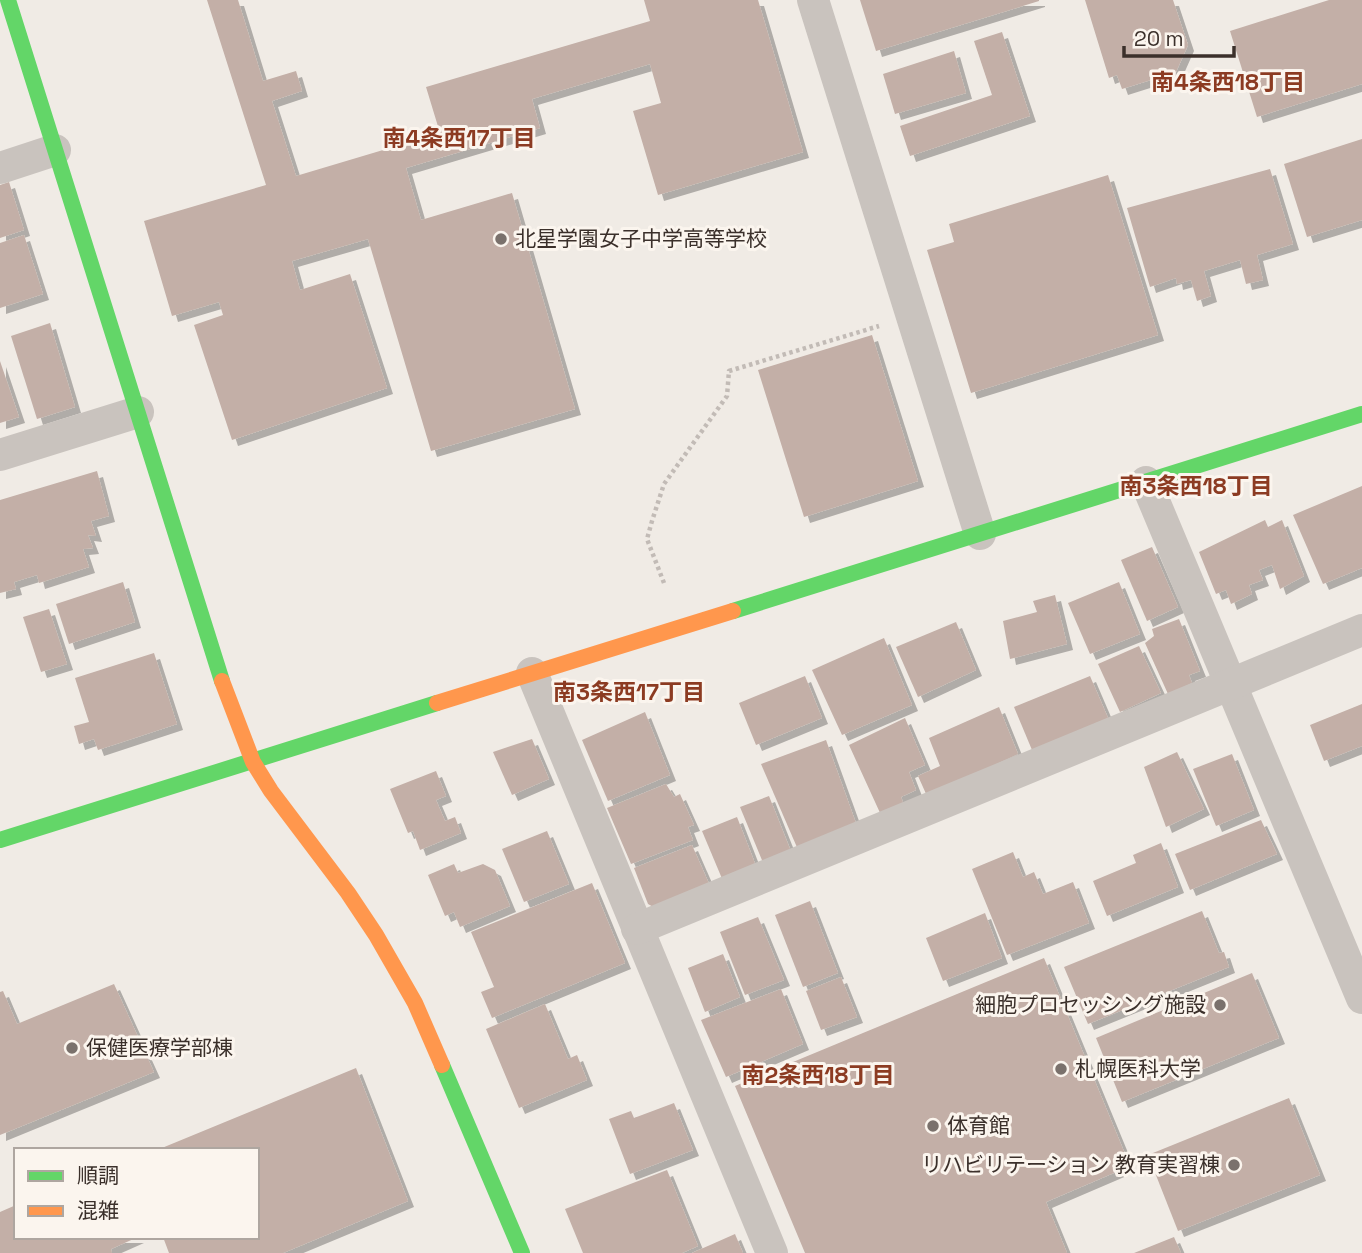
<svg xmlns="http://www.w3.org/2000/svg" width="1362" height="1253" font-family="'Space Grotesk','Noto Sans JP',sans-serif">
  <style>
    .building { fill: #c3afa7; filter: url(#shadow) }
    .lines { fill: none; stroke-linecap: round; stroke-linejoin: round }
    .path { stroke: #c2bbb6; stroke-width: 4.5; stroke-dasharray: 3.5 3.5; stroke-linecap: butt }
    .street { stroke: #c9c3be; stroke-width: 32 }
    .fast { stroke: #63d668; stroke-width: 16 }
    .slow { stroke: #ff974d; stroke-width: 16 }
    .poi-dot { fill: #7a716c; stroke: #fbf5ee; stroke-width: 2.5 }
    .labels { text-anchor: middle; stroke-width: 6; stroke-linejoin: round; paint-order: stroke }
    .poi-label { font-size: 21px; fill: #3b302b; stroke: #fbf5ee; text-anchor: start }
    .neighbourhood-label { font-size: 23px; font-weight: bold; fill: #8c3b22; stroke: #fbf5ee }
  </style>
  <defs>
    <filter id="shadow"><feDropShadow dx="6" dy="6" stdDeviation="0" flood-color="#0004"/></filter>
  </defs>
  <rect width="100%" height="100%" fill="#f0ebe5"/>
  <g class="building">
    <polygon points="207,0 238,0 263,81 296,71 302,91 272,101 296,176 440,133 426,87 650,21 644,0 758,0 803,152 658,195 633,111 661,103 650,64 532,99 540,128 406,168 421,220 512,193 575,409 431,451 368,239 292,261 300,290 350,274 387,388 232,440 194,325 223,315 219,302 172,316 144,221 266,185"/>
    <polygon points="860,0 1039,0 1039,1 876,51"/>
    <polygon points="1085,0 1173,0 1188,45 1176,72 1122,89 1117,75 1109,78"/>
    <polygon points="1329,0 1362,0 1362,84 1257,117 1230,31"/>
    <polygon points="1002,32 1030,116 910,156 900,126 992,95 974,41"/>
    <polygon points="954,51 966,93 895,114 883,74"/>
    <polygon points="1362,139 1362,220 1307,237 1284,164"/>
    <polygon points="1270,169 1293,244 1257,255 1263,280 1246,284 1240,260 1204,271 1211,296 1197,301 1191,280 1177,284 1176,278 1150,287 1127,208"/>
    <polygon points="1108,175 1158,335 971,393 927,250 954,242 949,224"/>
    <polygon points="9,182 24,230 0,238 0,185"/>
    <polygon points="24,235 43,294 0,308 0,243"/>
    <polygon points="50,323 75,407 37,419 11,336"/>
    <polygon points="872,335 918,481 804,517 758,370"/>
    <polygon points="0,361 19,417 0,423"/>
    <polygon points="97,471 109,516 91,521 96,536 88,535 93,548 83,549 89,567 39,583 37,575 14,582 16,589 0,593 0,500"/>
    <polygon points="1362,486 1362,568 1323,584 1293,515"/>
    <polygon points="1265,520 1268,527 1282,520 1304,576 1280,589 1272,565 1259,570 1263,580 1249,585 1252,594 1231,604 1226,590 1216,594 1199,552"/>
    <polygon points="1152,547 1178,607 1147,621 1121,560"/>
    <polygon points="123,582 135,622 69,644 56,604"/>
    <polygon points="1119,582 1140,634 1090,654 1068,603"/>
    <polygon points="1055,595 1067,644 1010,659 1003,621 1037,612 1033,601"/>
    <polygon points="49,609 67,664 41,672 23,617"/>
    <polygon points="1179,619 1200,671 1189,675 1192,683 1168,694 1145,643 1154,636 1152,629"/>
    <polygon points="956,622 976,670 918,697 896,647"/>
    <polygon points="884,638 912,705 842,735 812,670"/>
    <polygon points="1139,646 1161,693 1120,712 1098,664"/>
    <polygon points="154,653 177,724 98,750 94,739 79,744 74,726 89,722 75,678"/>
    <polygon points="805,676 822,718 756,745 739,703"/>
    <polygon points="1090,676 1108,718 1032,750 1014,707"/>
    <polygon points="1362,704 1362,746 1324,761 1310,725"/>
    <polygon points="999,707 1018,754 927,796 918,776 940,766 929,738"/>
    <polygon points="645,712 670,775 608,801 582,740"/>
    <polygon points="905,718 925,765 909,772 916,790 901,797 904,805 881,815 849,745"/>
    <polygon points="532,739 549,779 512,795 493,752"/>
    <polygon points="826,740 857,826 799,852 761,764"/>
    <polygon points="1177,752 1204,809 1166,827 1144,767"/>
    <polygon points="1232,754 1254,810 1216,826 1193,769"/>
    <polygon points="436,771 446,796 436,800 445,821 455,817 461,833 420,850 413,831 408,833 390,789"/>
    <polygon points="666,784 674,797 680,794 694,825 688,827 693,840 631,864 607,808"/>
    <polygon points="769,796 792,854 764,865 740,807"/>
    <polygon points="737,817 756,866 723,881 702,831"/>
    <polygon points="1261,820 1277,854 1190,890 1175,854"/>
    <polygon points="547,831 569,884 524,902 502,849"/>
    <polygon points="1161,843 1178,887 1107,916 1093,881 1136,863 1133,855"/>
    <polygon points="692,845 710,886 657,909 648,904 634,868"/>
    <polygon points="1013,852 1023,877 1034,872 1043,894 1073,882 1089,923 1007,955 972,869"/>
    <polygon points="454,864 458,873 483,864 495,870 510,906 460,927 454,912 445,916 428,875"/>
    <polygon points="592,883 625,963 492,1018 481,992 494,987 471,932"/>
    <polygon points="810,901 838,973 803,987 775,915"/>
    <polygon points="1202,911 1219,953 1224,952 1229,967 1088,1024 1064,967"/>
    <polygon points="985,913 1002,958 943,981 926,938"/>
    <polygon points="758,917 784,980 745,995 720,932"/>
    <polygon points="723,954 740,997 705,1012 688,968"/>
    <polygon points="1044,958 1130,1166 1046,1202 1067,1253 805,1253 735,1086"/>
    <polygon points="1252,973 1279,1038 1122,1102 1096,1038"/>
    <polygon points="841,977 857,1017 821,1030 806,991"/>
    <polygon points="114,984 154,1072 0,1135 0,992 3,991 17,1024"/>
    <polygon points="781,989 803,1044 726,1077 701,1020"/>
    <polygon points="545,1004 568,1059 577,1055 587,1080 519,1108 486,1029"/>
    <polygon points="356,1068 408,1201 283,1253 169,1253 163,1237 257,1237 257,1150 157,1150"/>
    <polygon points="1289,1098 1320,1175 1178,1231 1148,1155"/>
    <polygon points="674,1103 693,1150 630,1174 609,1119 631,1111 634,1118"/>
    <polygon points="667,1170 698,1246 682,1253 583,1253 565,1209"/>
    <polygon points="16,1205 16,1237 138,1237 111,1249 112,1253 0,1253 0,1212"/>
    <polygon points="735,1234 743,1253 692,1253"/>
    <polygon points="1174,1237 1181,1253 1134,1253"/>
  </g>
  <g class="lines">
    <polyline class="path" points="664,583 647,539 652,521 664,484 727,396 729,371 879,326"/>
    <g class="street">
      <polyline points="813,0 980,534"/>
      <polyline points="0,168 55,150"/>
      <polyline points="0,455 138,412"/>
      <polyline points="1146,482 1362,998"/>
      <polyline points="532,673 772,1253"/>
      <polyline points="637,929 1362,630"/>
    </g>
    <g class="fast">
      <polyline points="8,0 222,681"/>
      <polyline points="733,611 1362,414"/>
      <polyline points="0,840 437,703"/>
      <polyline points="442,1065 522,1253"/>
    </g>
    <g class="slow">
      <polyline points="222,681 253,762 271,791 348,893 376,935 415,1003 442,1065"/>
      <polyline points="437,703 733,611"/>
    </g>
  </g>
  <g class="poi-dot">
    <circle cx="501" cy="239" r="7"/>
    <circle cx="1220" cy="1005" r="7"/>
    <circle cx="72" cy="1048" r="7"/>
    <circle cx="1061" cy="1069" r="7"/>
    <circle cx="933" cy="1126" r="7"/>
    <circle cx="1234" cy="1165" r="7"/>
  </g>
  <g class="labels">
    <g class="poi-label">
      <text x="515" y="246">北星学園女子中学高等学校</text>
      <text x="1206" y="1012" text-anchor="end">細胞プロセッシング施設</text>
      <text x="86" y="1055">保健医療学部棟</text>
      <text x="1075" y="1076">札幌医科大学</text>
      <text x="947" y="1133">体育館</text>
      <text x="1220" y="1172" text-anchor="end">リハビリテーション 教育実習棟</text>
    </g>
    <g class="neighbourhood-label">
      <text x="1228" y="90">南4条西18丁目</text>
      <text x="459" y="146">南4条西17丁目</text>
      <text x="1196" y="494">南3条西18丁目</text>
      <text x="629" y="700">南3条西17丁目</text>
      <text x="818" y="1083">南2条西18丁目</text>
    </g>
  </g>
  <rect x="14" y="1148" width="245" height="91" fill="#fbf5ee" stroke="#aea6a0" stroke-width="2"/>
  <rect x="28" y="1171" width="35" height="10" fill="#63d668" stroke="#aea6a0" stroke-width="2"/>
  <text x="77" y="1183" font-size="21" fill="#3b302b">順調</text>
  <rect x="28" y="1206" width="35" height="10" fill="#ff974d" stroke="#aea6a0" stroke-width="2"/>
  <text x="77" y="1218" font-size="21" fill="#3b302b">混雑</text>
  <path d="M1124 46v10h110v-10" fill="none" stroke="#3b302b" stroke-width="3.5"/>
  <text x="1134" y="46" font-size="21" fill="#3b302b" stroke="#fbf5ee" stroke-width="5" paint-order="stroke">20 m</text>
</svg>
